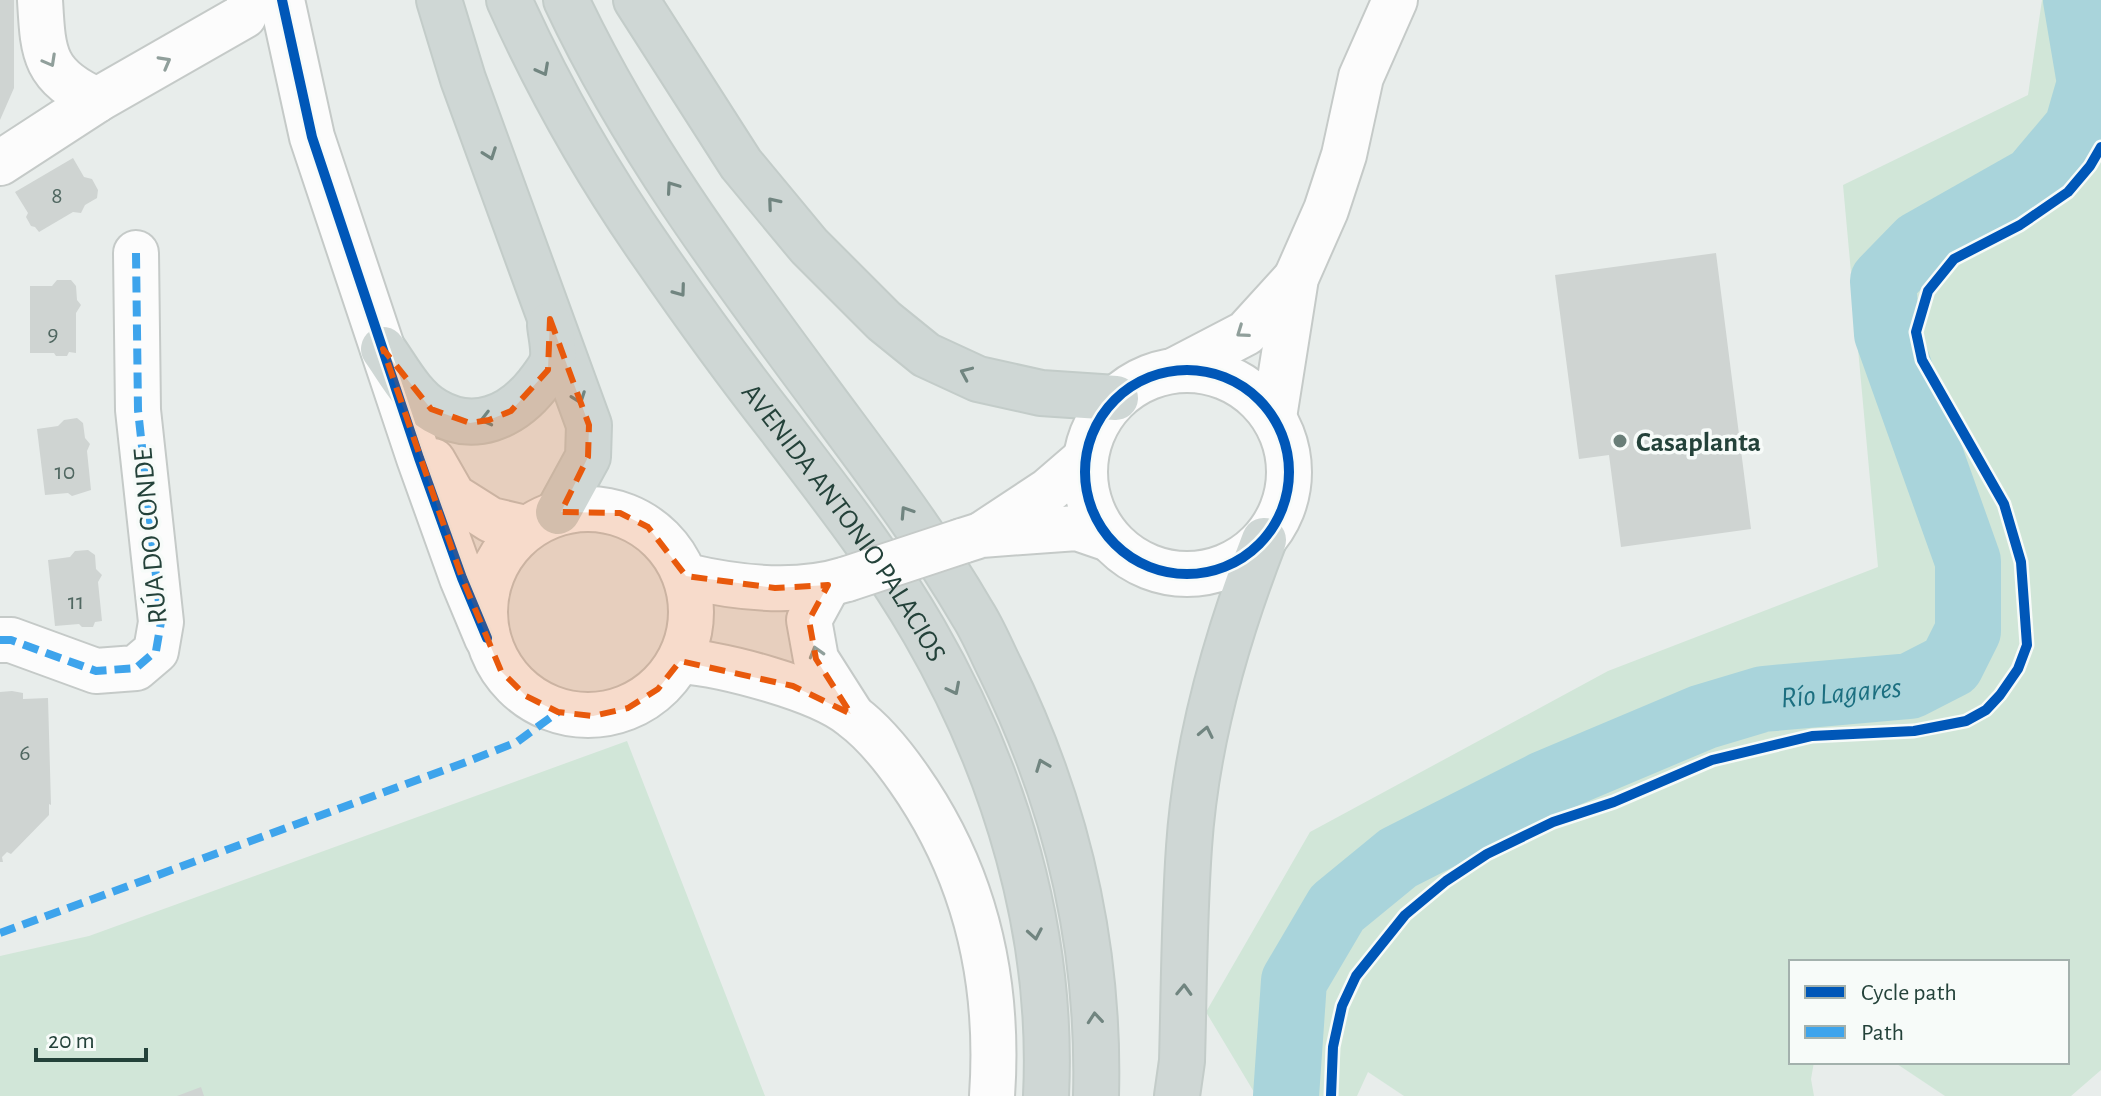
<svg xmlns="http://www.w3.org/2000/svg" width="2101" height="1096" font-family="'Alegreya Sans',sans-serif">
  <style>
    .green { fill: #d1e6d8 }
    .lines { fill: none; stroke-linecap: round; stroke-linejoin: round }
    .river { stroke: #a9d4db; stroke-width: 66 }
    .building { fill: #cfd4d2 }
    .minor-casing { stroke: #c5cac8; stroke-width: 48 }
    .major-casing { stroke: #c3ccc9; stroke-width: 48 }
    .minor { stroke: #fcfcfc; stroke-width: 44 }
    .major { stroke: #cfd7d5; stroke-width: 44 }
    .minor-bridge-casing { stroke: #c5cac8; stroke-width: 48; stroke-linecap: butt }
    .minor-bridge { stroke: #fcfcfc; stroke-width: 44 }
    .quiet { stroke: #3ea4ec; stroke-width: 8; stroke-dasharray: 16 8; stroke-linecap: butt }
    .cycleway-casing { stroke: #f7fbf9; stroke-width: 15 }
    .cycleway { stroke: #0057b8; stroke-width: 10 }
    .oneway { stroke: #909f9b }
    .oneway2 { stroke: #718580 }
    .marked { fill: #e8590c; fill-opacity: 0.2; stroke: #e8590c; stroke-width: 6; stroke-dasharray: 16 10; stroke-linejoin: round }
    .poi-dot { fill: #697e78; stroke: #f7fbf9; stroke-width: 3 }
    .labels { text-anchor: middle; stroke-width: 7; stroke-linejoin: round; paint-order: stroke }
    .number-label { font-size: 24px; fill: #506761 }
    .poi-label { font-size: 28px; font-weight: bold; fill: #24423a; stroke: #f7fbf9; text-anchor: start }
    .street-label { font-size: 28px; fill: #24423a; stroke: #f7fbf9 }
    .water-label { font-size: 30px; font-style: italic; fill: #1c6f80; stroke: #f7fbf9 }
  </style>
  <rect width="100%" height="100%" fill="#e8edeb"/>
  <g class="green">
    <polygon points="2042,0 2101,0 2101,1070 2071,1096 1945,1096 1894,1062 2067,1062 2067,962 1791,962 1791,1062 1814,1062 1811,1079 1814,1096 1404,1096 1368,1072 1357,1096 1253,1096 1254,1092 1206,1012 1310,832 1608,671 1878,567 1843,185 2028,95"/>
    <polygon points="627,741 765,1096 0,1096 0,956 89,936"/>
  </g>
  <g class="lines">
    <path class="river" id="s1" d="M 1286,1096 L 1294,981 L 1337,908 L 1398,858 L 1544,784 L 1703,717 L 1763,699 L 1910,686 L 1951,665 L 1968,631 L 1968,561 L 1887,334 L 1883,281 L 1919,244 L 2034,179 L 2077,128 L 2090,83 L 2076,0"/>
  </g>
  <g class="building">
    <polygon points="0,0 14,0 14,88 0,120"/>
    <polygon points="73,158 84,177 92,179 98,190 97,198 85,205 81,213 73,212 39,232 35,227 31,226 26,217 28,213 15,192"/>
    <polygon points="1716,253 1751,529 1621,547 1609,455 1579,459 1555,275"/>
    <polygon points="57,280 71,280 76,286 77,300 81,305 76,313 76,353 69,352 67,356 56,356 54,353 30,353 30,286 52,286"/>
    <polygon points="77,418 83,423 85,438 90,444 87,451 91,490 72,496 68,493 45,495 37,429 58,426 64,420"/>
    <polygon points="88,550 95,555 96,569 102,575 98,582 102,621 95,622 93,627 82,627 79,624 55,626 48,560 70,557 75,551"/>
    <polygon points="12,691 23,693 23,699 48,698 51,805 49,804 49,815 11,854 7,852 2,857 3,862 0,862 0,692"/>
    <polygon points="201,1087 204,1096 177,1096"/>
  </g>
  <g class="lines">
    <g class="minor-casing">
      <g id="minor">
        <path d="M 40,0 C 43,53 43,76 97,100"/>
        <polyline points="282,0 312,137 419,458 462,578 487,638"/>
        <polyline points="0,163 97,100 244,16 251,0"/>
        <polyline points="1175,370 1246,333 1296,278"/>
        <circle cx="1187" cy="472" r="102"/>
        <polyline points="1274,417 1296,278 1326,210 1344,155 1361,77 1395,0"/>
        <polyline points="433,461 453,496 491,520 525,528"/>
        <circle cx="588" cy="612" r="103"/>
        <polyline points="984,533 1049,490 1085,459"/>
        <polyline points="962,541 981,535 1077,528 1109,539"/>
        <path d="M 686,576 C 737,588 796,595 847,579"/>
        <polyline points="828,585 809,620 816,659 851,714"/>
        <polyline points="0,640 11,640 96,671 136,668 156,651 161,622 138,410 136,253"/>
        <path d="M 680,661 C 723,664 819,689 852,716 C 875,733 893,756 909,779 C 975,873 1000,981 992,1096"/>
      </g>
    </g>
    <g class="major-casing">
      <g id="major">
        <polyline points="439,0 463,79 589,425 588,457 558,512"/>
        <path id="s2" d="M 509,0 C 549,89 598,175 654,255 C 694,313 736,371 780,427 C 830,493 882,558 924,631 C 1005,771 1054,933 1046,1096"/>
        <path d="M 566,0 C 634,145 731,274 826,402 C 877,471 929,539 972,613 C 983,630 991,650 1000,668 C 1066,802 1100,947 1096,1096"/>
        <polyline points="636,0 741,164 809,246 884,321 926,355 978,379 1041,393 1116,398"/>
        <path d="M 383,349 C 398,370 412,398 435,411 C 474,434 512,417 538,384 C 544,376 552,367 553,357 C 554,347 551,335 550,325"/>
        <path d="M 1177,1096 L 1182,1061 C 1184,990 1184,918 1189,847 C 1196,742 1226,638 1264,540"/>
      </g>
    </g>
    <use href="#minor" class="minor"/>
    <use href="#major" class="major"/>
    <g class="minor-bridge-casing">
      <polyline id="minor-bridge" points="847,579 962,541"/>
    </g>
    <use href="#minor-bridge" class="minor-bridge"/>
    <g class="quiet">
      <polyline points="0,640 11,640 96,671 136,668 156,651 161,622 138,410 136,253"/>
      <polyline points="0,933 466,762 517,742 558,712"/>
    </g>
    <g class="cycleway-casing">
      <g id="cycleway">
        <polyline points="282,0 312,137 419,458 462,578 487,638"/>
        <circle cx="1187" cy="472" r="102"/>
        <polyline points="1331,1096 1333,1047 1342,1006 1356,976 1405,915 1446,881 1487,854 1553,822 1614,802 1712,760 1812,736 1914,731 1966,721 1986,710 2000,695 2018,669 2027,645 2021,562 2004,504 1922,360 1916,332 1928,291 1954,259 2020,225 2068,192 2090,166 2101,147"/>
      </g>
    </g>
    <use href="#cycleway" class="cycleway"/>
  </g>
  <defs><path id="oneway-chevron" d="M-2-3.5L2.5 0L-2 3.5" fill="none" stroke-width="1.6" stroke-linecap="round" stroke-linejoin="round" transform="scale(2)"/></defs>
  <g class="oneway">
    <use href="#oneway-chevron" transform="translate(50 61) rotate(61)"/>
    <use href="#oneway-chevron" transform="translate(165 62) rotate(-29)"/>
    <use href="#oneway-chevron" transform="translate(1242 332) rotate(145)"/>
    <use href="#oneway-chevron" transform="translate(816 652) rotate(-106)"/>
  </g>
  <g class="oneway2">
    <use href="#oneway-chevron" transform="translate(543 70) rotate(62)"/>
    <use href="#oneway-chevron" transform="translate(490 154) rotate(70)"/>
    <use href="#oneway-chevron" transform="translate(672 187) rotate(-125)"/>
    <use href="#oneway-chevron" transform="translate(773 203) rotate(-130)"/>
    <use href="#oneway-chevron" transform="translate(680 291) rotate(54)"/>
    <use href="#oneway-chevron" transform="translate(966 373) rotate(-156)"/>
    <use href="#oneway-chevron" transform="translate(579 398) rotate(70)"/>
    <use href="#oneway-chevron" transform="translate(486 419) rotate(166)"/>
    <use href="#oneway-chevron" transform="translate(906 512) rotate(-123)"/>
    <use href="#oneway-chevron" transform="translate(954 689) rotate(63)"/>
    <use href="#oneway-chevron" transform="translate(1206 732) rotate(-78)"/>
    <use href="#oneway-chevron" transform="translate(1042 765) rotate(-111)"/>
    <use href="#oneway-chevron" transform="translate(1035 934) rotate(80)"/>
    <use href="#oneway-chevron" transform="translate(1184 990) rotate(-88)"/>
    <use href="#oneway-chevron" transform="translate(1095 1018) rotate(-95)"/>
  </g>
  <path class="marked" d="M 550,319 L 589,425 L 588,457 L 561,512 L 620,513 L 648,527 L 686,576 L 775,588 L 828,585 L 809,620 L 816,659 L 851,714 L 793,686 L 680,661 L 658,689 L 628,708 L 593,716 L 558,712 L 526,696 L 501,671 L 462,578 L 383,349 L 431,409 L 470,423 L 489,420 L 511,411 L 548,370 Z"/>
  <circle class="poi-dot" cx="1620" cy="441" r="8"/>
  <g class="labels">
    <g class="number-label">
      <text x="57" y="203">8</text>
      <text x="53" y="341">9</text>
      <text x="65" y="479">10</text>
      <text x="76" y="609">11</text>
      <text x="25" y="760">6</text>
    </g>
    <g class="poi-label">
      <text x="1636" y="451">Casaplanta</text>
    </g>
    <g class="street-label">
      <text dy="10" stroke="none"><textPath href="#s2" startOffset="622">AVENIDA ANTONIO PALACIOS</textPath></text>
      <text transform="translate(149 536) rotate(-95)" y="10">RÚA DO CONDE</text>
    </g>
    <g class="water-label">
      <text dy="10" stroke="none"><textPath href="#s1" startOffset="756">Río Lagares</textPath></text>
    </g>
  </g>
  <rect x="1789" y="960" width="280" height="104" fill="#f7fbf9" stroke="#a3b1ad" stroke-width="2"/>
  <rect x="1805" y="986" width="40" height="12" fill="#0057b8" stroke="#a3b1ad" stroke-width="2"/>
  <text x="1861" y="1000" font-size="24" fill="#24423a">Cycle path</text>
  <rect x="1805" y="1026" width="40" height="12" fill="#3ea4ec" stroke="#a3b1ad" stroke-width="2"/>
  <text x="1861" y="1040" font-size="24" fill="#24423a">Path</text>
  <path d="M36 1048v12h110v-12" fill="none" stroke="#24423a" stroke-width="4"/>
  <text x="48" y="1048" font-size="24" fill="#24423a" stroke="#f7fbf9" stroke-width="6" paint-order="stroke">20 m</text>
</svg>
